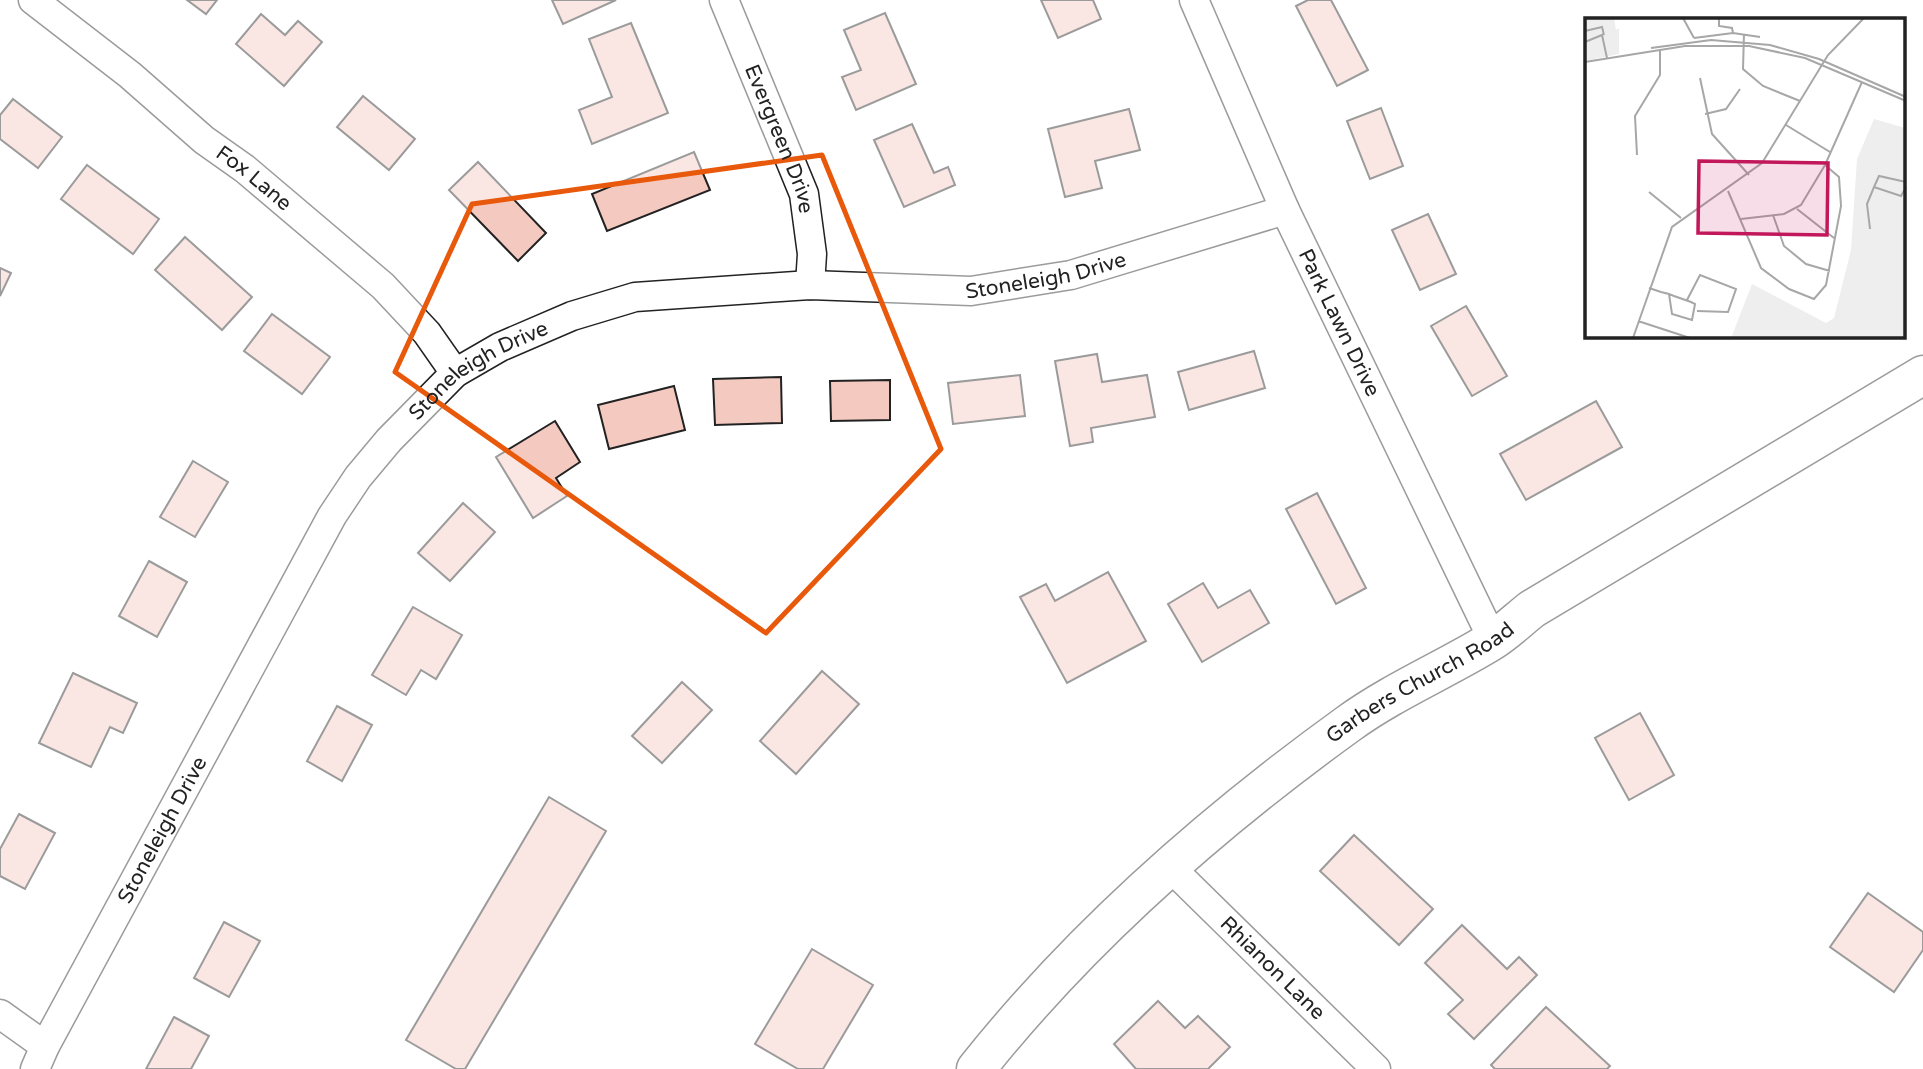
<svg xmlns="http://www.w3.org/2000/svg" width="1923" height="1069" font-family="'Varela Round',sans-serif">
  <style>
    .building { fill: #f3c9c0; stroke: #222; stroke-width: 2 }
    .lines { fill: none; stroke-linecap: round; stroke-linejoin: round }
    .street-casing { stroke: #222; stroke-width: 31 }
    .secondary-casing { stroke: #222; stroke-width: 41 }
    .street { stroke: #fff; stroke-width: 28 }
    .secondary { stroke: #fff; stroke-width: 38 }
    .marked { fill: none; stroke: #e8590c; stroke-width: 5; stroke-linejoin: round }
    .labels { text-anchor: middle; stroke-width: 5; stroke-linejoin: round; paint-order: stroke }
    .street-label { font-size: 21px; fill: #222; stroke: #fff }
    .inset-road { fill: none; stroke: #a7a7a7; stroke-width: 2 }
    .view { fill: #c2185b; fill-opacity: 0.15; stroke: #c2185b; stroke-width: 3.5 }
    .inset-edge { fill: none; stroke: #222; stroke-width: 3.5 }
  </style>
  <rect width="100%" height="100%" fill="#fff"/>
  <g class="building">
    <polygon points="187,0 217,0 206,14"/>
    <polygon points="552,0 616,0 563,24"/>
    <polygon points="1041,0 1093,0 1101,19 1058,38"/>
    <polygon points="1308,0 1331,0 1368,70 1337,86 1296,6"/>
    <polygon points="885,13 916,84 856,110 842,77 861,70 844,30"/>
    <polygon points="261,14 285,35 298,21 322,42 284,86 236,44"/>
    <polygon points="631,23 668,113 592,144 579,110 612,97 589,39"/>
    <polygon points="363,96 415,139 389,170 337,127"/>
    <polygon points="13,99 62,137 38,168 0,139 0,115"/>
    <polygon points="1381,108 1403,166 1370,179 1347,121"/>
    <polygon points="1129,109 1140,150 1095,161 1102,188 1065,197 1048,129"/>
    <polygon points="912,124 934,173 948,167 955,185 904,207 874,140"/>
    <polygon points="694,152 710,190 607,231 592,194"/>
    <polygon points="478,162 546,233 518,261 449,190"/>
    <polygon points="87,165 159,219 133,254 61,199"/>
    <polygon points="1428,214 1456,274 1420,290 1392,230"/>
    <polygon points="185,237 252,297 222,330 155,270"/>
    <polygon points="0,268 11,273 0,296"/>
    <polygon points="1466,306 1507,376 1472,396 1431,326"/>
    <polygon points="272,314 330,357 302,394 244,351"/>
    <polygon points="1254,351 1265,388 1189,410 1178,372"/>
    <polygon points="1097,354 1102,382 1147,375 1155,417 1091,428 1093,442 1070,446 1055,361"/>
    <polygon points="1020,375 1025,416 953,424 948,383"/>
    <polygon points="781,377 782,423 715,425 713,379"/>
    <polygon points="890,380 890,420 831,421 830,381"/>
    <polygon points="674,386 685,430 609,449 598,405"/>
    <polygon points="1596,401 1622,447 1526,500 1500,454"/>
    <polygon points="555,421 580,462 556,478 567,496 533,518 496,457"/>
    <polygon points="193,461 228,482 195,537 160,517"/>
    <polygon points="1317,493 1366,588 1336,604 1286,509"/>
    <polygon points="463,503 495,532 450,581 418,553"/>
    <polygon points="149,561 187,582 157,637 119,616"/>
    <polygon points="1108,572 1146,641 1067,683 1020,597 1046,584 1055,601"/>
    <polygon points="1203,583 1218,608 1250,590 1269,623 1202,662 1168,604"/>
    <polygon points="413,607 462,635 436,679 421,670 406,695 372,675"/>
    <polygon points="822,671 859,704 796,774 760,741"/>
    <polygon points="73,673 137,703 123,733 110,727 91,767 39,743"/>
    <polygon points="682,682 712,710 662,763 632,736"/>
    <polygon points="337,706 372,725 342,781 307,761"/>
    <polygon points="1640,713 1674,775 1629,800 1595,738"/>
    <polygon points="549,797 606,831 465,1069 456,1069 406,1040"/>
    <polygon points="19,814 55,833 25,889 0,876 0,849"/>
    <polygon points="1354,835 1433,909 1399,945 1320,871"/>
    <polygon points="1868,893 1923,932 1923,950 1894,992 1830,947"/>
    <polygon points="224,922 260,941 229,997 194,978"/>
    <polygon points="1462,925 1507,969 1519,957 1537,975 1474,1039 1448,1014 1463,1000 1425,963"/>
    <polygon points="812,949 873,985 823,1069 798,1069 755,1044"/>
    <polygon points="1158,1001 1185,1028 1198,1016 1230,1047 1208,1069 1136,1069 1114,1044"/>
    <polygon points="1546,1007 1610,1066 1607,1069 1495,1069 1491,1065"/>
    <polygon points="174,1017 209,1036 191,1069 146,1069"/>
  </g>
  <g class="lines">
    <g class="street-casing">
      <g id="street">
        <path id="s1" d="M 33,0 L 130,75 L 204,140 L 245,169 L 383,286 L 427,333 L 455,373"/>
        <path id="s2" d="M 724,0 L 804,194 L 812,254 L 810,285"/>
        <path id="s3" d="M 1194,0 L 1285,210 L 1493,640"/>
        <path id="s4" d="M 1170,867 L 1376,1069"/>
        <polyline points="0,1014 45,1046"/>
        <path id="s5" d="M 35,1069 L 45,1046 L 332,516 L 358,477 L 389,440 L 455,373 L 500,347 L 572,316 L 635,297 L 810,285 L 971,291 L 1071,275 L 1285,210"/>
      </g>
    </g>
    <g class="secondary-casing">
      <g id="secondary">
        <path id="s6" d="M 976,1069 C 1081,937 1211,823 1348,724 C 1392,692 1444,670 1490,642 C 1505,633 1518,620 1532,609 L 1923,375"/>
      </g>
    </g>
    <use href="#street" class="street"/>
    <use href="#secondary" class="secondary"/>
  </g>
  <path d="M0 0H1923V1069H0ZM 822,155 L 941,449 L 766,633 L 395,372 L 472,204 Z" fill="#fff" fill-opacity=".55" fill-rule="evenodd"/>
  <path class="marked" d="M 822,155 L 941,449 L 766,633 L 395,372 L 472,204 Z"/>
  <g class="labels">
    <g class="street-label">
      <text dy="7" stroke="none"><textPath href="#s2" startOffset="150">Evergreen Drive</textPath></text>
      <text dy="7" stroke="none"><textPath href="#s1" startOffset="284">Fox Lane</textPath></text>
      <text dy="7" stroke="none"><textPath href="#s5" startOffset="1426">Stoneleigh Drive</textPath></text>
      <text dy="7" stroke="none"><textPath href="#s3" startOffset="354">Park Lawn Drive</textPath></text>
      <text dy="7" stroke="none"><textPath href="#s5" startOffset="838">Stoneleigh Drive</textPath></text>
      <text dy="7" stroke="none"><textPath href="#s6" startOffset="592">Garbers Church Road</textPath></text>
      <text dy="7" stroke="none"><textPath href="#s5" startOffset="271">Stoneleigh Drive</textPath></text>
      <text dy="7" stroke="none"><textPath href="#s4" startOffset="144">Rhianon Lane</textPath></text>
    </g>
  </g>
  <g transform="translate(1585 18)">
    <rect width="320" height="320" fill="#fff"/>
    <path d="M 0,1 L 29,1 L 31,12 L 34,10 L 34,36 L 0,43 ZM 289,101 L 320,110 L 320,320 L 146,320 L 167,266 L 241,305 L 249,300 L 266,232 L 272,141 Z" fill="#eee"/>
    <path class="inset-road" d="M 98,0 L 109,20M 134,0 L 134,8 L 147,10 L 148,15M 0,13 L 17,9 L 19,17M 159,16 L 158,51 L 178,68 L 215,83M 109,20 L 148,15 L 175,19M 0,24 L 17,17 L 22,40M 66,30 L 126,22 L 185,27 L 234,41 L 321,79M 0,44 L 100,28 L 164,28 L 220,40 L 321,83M 115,60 L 127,116 L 164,157M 120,96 L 141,91 L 155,71M 201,107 L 245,134M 52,137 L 50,98 L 75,57 L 75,31M 289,169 L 294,158 L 321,164M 143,173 L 176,250 L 204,271 L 229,281 L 241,267 L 256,188 L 254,159 L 240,147M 64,174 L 96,200M 212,191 L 249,220M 188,197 L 199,228 L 221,246 L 245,253M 156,201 L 199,196 L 216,187 L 240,147 L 277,64M 285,211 L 282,186 L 289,169 L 316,178 L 321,169M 64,270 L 76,274 L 84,276 L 89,278 L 106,284 L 110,286 L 107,302 L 87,296 L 84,276M 102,282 L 115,257 L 151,271 L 143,294 L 112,293M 53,303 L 105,320M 48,320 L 87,209 L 177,145 L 243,37 L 279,0"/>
    <path class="view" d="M 114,143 L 243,145 L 242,217 L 113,215 Z"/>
    <rect width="320" height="320" class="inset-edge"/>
  </g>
</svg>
